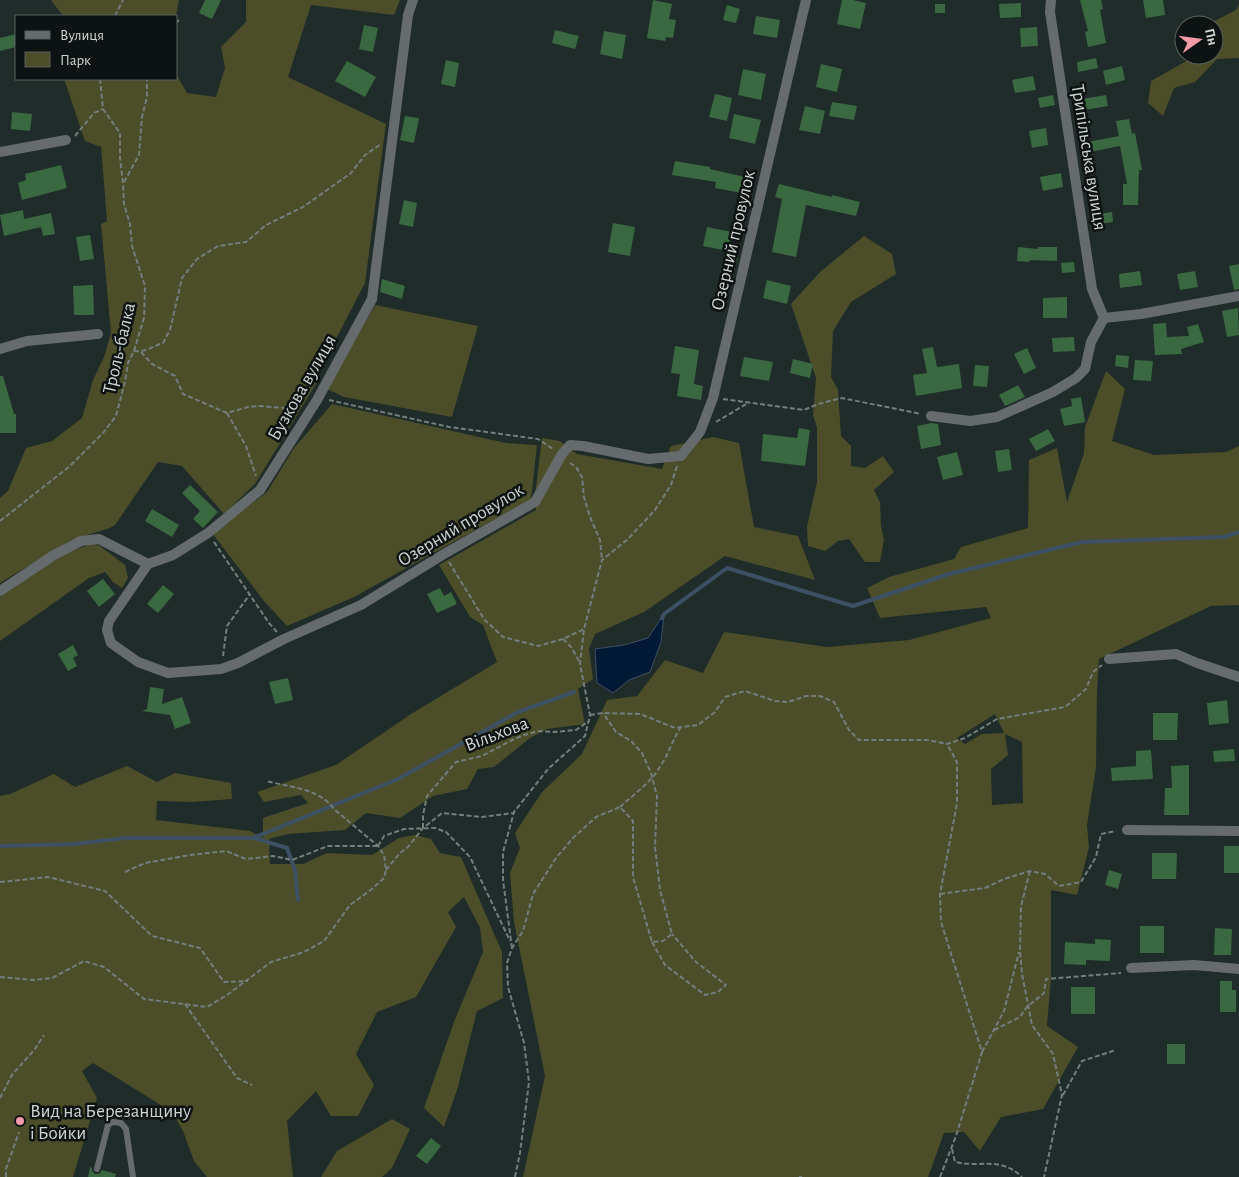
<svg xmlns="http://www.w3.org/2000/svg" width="1239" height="1177" font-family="'Alegreya Sans',sans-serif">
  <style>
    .green { fill: #4b4e28; fill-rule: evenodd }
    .water { fill: #001935; stroke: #3e5164 }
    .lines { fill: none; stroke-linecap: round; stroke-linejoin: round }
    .stream { stroke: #3e5164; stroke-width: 4 }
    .building { fill: #3a6840 }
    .path { stroke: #747e7c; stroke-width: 2; stroke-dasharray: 5 2.5; stroke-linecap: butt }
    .service { stroke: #666c6e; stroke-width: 6 }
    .minor { stroke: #666c6e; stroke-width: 10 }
    .poi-dot { fill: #f39aa9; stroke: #0d1312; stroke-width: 2 }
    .labels { text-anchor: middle; stroke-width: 5; stroke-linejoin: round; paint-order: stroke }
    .street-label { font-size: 19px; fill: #cdd5d3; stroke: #0d1312 }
    .poi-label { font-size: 19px; fill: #cdd5d3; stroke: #0d1312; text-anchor: start }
  </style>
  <rect width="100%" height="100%" fill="#1f2c29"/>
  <g class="green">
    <polygon points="51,0 179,0 176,16 63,16"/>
    <polygon points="246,0 400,0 394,15 311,5 288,77 386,124 365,283 326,358 316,384 255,484 224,514 182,466 158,462 115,525 110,528 71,540 0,583 0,498 8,491 26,448 52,441 82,418 93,380 104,357 111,333 101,224 107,221 101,147 85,141 64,79 176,79 176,74 187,93 216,97 225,68 221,47 246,22"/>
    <polygon points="1239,4 1239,58 1217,59 1195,82 1174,88 1163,116 1148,103 1151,81 1197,55 1214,55 1214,25 1207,25 1236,10"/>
    <polygon points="864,236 892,254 896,274 851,302 833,331 831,377 838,390 841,436 851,446 851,466 865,468 883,456 894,472 874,490 880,502 881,526 884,539 880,562 865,562 849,539 838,541 825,551 808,546 807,527 817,482 817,427 813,415 816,378 791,304 820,272"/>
    <polygon points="375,305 478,326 452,417 344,397 327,389"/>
    <path d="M 1106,371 L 1125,389 L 1112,441 L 1154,455 L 1226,452 L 1239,446 L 1239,605 L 1211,606 L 1099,659 L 1097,690 L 1096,767 L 1087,825 L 1089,847 L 1077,895 L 1051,890 L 1051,977 L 1047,1026 L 1078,1047 L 1043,1109 L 1001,1117 L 980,1151 L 964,1132 L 944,1133 L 928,1177 L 523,1177 L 545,1076 L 514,922 L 510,873 L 520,848 L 515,833 L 542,792 L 582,754 L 607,700 L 637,696 L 665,660 L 703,673 L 724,632 L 827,647 L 909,640 L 991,618 L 986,607 L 880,618 L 867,588 L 889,577 L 954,559 L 961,547 L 1028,528 L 1029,460 L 1057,448 L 1067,502 L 1084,453 L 1085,427 ZM 995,714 L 1004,733 L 982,734 L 965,744 L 957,738 ZM 1005,734 L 1022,742 L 1023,803 L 992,805 L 991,769 L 1008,755 Z"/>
    <polygon points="332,404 506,443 537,445 531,499 354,597 287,626 264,601 212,533 267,492 294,448"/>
    <polygon points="713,437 739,443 754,527 798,536 815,580 725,556 644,612 595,634 589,649 593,679 578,689 585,724 547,729 530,738 494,767 478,769 467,789 433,796 400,818 366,813 345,830 288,834 269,839 270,864 303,864 327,853 372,855 399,838 415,835 431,839 440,853 461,857 502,952 503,998 477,1011 457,1090 444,1127 424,1108 454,1022 483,952 480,928 464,897 448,912 456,927 416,997 377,1012 356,1054 374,1085 358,1116 331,1116 316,1091 287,1121 293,1177 207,1177 194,1161 183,1131 172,1112 93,1063 82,1071 97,1098 73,1177 0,1177 0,796 10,794 54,774 75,787 127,766 157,782 175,773 231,783 232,799 193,802 157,801 156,820 250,831 263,838 263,818 308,803 301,795 264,802 257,792 336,765 411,714 497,662 483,625 470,617 439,565 536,510 535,495 542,438 560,441 577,454 662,469 671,446"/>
    <path d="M 94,544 L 100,546 L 125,565 L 128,578 L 122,588 L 113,582 L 105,572 L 89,578 L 0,641 L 0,597 C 26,580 64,549 94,544 Z"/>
    <polygon points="392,1119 410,1129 392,1168 382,1177 321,1177 337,1151"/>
  </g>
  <polygon class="water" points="664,614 661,642 650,672 629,680 613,693 597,683 595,649 624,645 648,638"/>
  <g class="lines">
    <g class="stream">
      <polyline points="662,618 664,614 727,568 853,606 949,574 1082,542 1224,537 1239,532"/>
      <polyline points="254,838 287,848 295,870 298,900"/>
      <polyline points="0,846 75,844 125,838 253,838 398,779 518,712 574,692"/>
    </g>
  </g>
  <g class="building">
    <polygon points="205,0 221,0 212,19 199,13"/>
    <polygon points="653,0 672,4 669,19 676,20 673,38 666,37 665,41 647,38"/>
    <polygon points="842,0 853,0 866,3 860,29 837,24"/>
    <polygon points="1080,0 1101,0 1103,9 1100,10 1106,43 1088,47 1085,32 1088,31"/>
    <polygon points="1143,0 1163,0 1165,15 1146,18"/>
    <polygon points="1021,3 1021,17 1000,18 999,4"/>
    <rect x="935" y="4" width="10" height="9"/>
    <polygon points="727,5 740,9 736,23 723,20"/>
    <polygon points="756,16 780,20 777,38 753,34"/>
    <polygon points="364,25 378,28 373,52 359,49"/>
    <polygon points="1037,27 1038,46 1021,47 1020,28"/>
    <polygon points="555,30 579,36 575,49 552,43"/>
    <polygon points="604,31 626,35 622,59 600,54"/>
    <polygon points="16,34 16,47 0,51 0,38"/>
    <polygon points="1096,58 1098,68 1078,72 1077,62"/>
    <polygon points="446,60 459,63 455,87 441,84"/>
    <polygon points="347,61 376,77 365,97 335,81"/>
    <polygon points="821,64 842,69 837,92 816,87"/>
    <polygon points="1122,66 1125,80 1106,85 1103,71"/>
    <polygon points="743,69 766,74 761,100 738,95"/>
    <polygon points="1033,76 1036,90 1015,93 1012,80"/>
    <polygon points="715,94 732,98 727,121 709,117"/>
    <polygon points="1053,95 1055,105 1040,108 1038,98"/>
    <polygon points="1106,95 1108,106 1084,110 1082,99"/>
    <polygon points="832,102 857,106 854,120 829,116"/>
    <polygon points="805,106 825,111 820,134 799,130"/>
    <polygon points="12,112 32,114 30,131 11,129"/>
    <polygon points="734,114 761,120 755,144 729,138"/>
    <polygon points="405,116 419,118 414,143 400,140"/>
    <polygon points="1129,119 1132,134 1135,133 1142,170 1139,170 1138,205 1123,205 1123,184 1127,184 1120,146 1090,152 1088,142 1119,136 1116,121"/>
    <polygon points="1046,128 1048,145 1032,148 1029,131"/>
    <polygon points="675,161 710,167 710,169 745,177 741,193 715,188 716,182 672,175"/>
    <polygon points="61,165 67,188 22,200 18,183 26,180 25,174"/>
    <polygon points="1061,173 1063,187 1043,191 1040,177"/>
    <polygon points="779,184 832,197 832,195 860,202 856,216 806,205 796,257 772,252 782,199 775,197"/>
    <polygon points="404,200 417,203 413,227 399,224"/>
    <polygon points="23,210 24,219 51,213 55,234 43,236 41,227 4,236 0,215"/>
    <polygon points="1112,212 1113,222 1100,224 1098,214"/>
    <polygon points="613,223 635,227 630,256 608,252"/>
    <polygon points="707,227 732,232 728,251 703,246"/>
    <polygon points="90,235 94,259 80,261 76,237"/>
    <polygon points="1018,247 1038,249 1038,247 1057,247 1057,261 1030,260 1029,262 1017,261"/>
    <polygon points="725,253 738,257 733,275 720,272"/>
    <polygon points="1074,262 1075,272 1062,273 1061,263"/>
    <polygon points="1239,264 1239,289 1234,290 1229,266"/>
    <polygon points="1140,271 1142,285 1120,288 1119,274"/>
    <polygon points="1195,271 1198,287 1180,290 1177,274"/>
    <polygon points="382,279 405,286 402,299 380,292"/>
    <polygon points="767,280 791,286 787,304 763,298"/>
    <polygon points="93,285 94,315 74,315 73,286"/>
    <polygon points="1067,297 1067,318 1043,318 1043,298"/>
    <polygon points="1238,308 1239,335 1227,337 1222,311"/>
    <polygon points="1166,323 1167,337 1189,336 1187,327 1198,324 1204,342 1181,349 1182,354 1155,355 1153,324"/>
    <polygon points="1074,337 1075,351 1053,352 1052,338"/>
    <polygon points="675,346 699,350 694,384 703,386 701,400 677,396 680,374 671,373"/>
    <polygon points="933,347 937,367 959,364 962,388 916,396 913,375 927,373 922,349"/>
    <polygon points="1027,348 1036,368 1024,374 1014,354"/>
    <polygon points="1116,355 1129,356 1128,368 1115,366"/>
    <polygon points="744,357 773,362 769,381 740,376"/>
    <polygon points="793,359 813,364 810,378 790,373"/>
    <polygon points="1135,360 1153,361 1151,381 1133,380"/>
    <polygon points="975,365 989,366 987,387 973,386"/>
    <polygon points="0,376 3,376 14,414 16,414 16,433 0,433"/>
    <polygon points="1018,385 1025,397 1005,406 999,395"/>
    <polygon points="1081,397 1085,422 1064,426 1060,409 1072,406 1071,399"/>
    <polygon points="931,423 938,424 941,445 921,449 917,426"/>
    <polygon points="799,428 810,430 805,466 761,461 763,434 797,438"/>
    <polygon points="1048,429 1055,441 1036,451 1029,439"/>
    <polygon points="1009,449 1012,470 998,472 995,451"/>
    <polygon points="957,452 963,475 943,480 937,457"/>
    <polygon points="190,485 218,512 203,528 193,519 200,511 182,493"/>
    <polygon points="152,509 179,525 172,537 145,521"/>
    <polygon points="103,579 115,594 99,607 87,591"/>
    <polygon points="163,585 174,594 158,613 147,604"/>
    <polygon points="440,588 444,596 451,592 457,604 437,613 427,594"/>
    <polygon points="73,645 78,655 73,658 77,666 68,671 58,654"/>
    <polygon points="288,678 293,700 275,704 269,682"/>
    <polygon points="150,687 164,689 162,704 182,697 191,723 175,729 170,715 142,711 147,709"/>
    <polygon points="1227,700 1229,723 1209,725 1207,703"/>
    <polygon points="1153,713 1178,713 1177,740 1153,740"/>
    <polygon points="1234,749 1235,761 1214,762 1213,751"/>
    <polygon points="1151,750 1153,779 1112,781 1111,768 1136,766 1136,751"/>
    <polygon points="1189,765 1189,815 1164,815 1165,788 1172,788 1171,766"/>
    <rect x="1224" y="846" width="15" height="27"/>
    <polygon points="1152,853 1177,853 1176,879 1152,879"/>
    <polygon points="1109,870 1122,874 1118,889 1105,885"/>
    <rect x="1140" y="926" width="24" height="27"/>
    <polygon points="1215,928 1232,929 1231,955 1214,955"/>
    <polygon points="1095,939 1111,940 1110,961 1086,960 1086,965 1064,964 1065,942 1095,944"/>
    <polygon points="1220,981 1232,981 1232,990 1236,990 1236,1012 1220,1012"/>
    <rect x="1071" y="987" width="24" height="27"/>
    <rect x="1167" y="1044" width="18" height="20"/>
    <polygon points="431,1138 441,1146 427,1164 416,1156"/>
    <polygon points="90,1167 92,1168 92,1171 95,1174 99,1174 102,1170 116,1174 115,1177 88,1177"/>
  </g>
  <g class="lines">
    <g class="path">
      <polyline points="115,16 123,0"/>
      <polyline points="176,23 179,20"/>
      <polyline points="75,136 94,113 103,109"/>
      <polyline points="124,182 139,155 142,117 147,97 147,79"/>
      <path d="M 134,351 C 144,353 153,346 163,343 L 170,330 L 182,278 L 197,259 L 218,246 L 246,242 L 266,225 L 303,207 L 351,173 L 365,155 L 381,144"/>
      <polyline points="141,352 152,364 175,376 183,394 227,413 248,407 259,406 285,408 303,404"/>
      <polyline points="723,399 804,410 818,404 842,398 921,414"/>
      <polyline points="329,400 449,427 538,439 553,449"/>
      <polyline points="227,413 246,446 256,476"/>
      <polyline points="716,422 748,403"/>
      <polyline points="570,463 576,467 582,477 584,497 590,517 600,540 602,560"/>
      <polyline points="0,521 70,466 103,433 116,416 125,382 128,363 134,351 144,318 145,286 132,246 130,224 124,204 123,183 120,158 120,133 103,109 100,79"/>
      <polyline points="214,542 269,623 277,632"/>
      <polyline points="449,562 484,619 503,637 538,646 563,639 584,629"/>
      <polyline points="563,639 572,648 580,663"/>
      <polyline points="223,656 227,626 250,594"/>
      <polyline points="590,715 603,713 640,714 675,728 698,725 715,712 725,697 745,691 775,701 788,702 806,696 820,696 834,702 849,730 859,740 927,740 947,744 965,738 997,719 1065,707 1086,689 1093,672 1102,665"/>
      <path d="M 620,807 C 634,794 652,782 661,765 C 669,753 673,739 681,727"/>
      <polyline points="423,828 423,815 427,796 456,762 482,756 512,740 524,735 539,731 554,732 576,730 589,721"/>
      <polyline points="378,846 384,836 404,829 435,828 446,832 470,857 510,941"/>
      <polyline points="386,870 400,853 408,847 423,828 442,813 482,817 513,813"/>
      <polyline points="1030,871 1021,906 1020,950 1022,974 1032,1025 1053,1054 1062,1095 1044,1177"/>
      <polyline points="125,872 145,863 190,855 226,851 246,859 273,856 292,860 328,846 378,846"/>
      <polyline points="0,882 48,877 105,891 152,936 200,948 224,982 248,981"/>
      <polyline points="940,894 985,888 1004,879 1030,871 1045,874 1059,886 1081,882 1096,857 1101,834 1116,831"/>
      <polyline points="652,942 665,965 705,995 718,992 726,985 696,962 672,934"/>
      <polyline points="512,948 503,880 503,852 514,812 548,769 585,736 590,715 580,664 584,629 602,560 628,539 655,510 671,485 677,466"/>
      <path d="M 0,977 L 34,980 L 52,978 L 84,961 L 104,967 L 144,999 L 207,1007 L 227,995 L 271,962 L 304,952 L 324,941 L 350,905 L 372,889 L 384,878 L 386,870 L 384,855 L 378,846 L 334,809 C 319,788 289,787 266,781"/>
      <polyline points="185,1004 237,1078 252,1085"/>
      <polyline points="994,1030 1020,1017 1027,1007 1044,993 1046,979 1121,973"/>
      <polyline points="982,1052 1004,1011 1019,952"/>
      <polyline points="1063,1095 1082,1061 1116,1050"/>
      <polyline points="0,1098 12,1075 35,1049 44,1035"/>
      <path d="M 952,1149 L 955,1162 C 982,1168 1000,1156 1022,1177"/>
      <polyline points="6,1177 6,1169 19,1132"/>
      <polyline points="515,1177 520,1153 529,1082 524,1043 508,987 507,963 512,948 523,931 533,894 556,858 573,838 596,817 620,807 633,821 633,877 652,942 663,941 672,934 660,890 655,847 657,796 651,773 642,753 631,741 616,732 603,713"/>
      <polyline points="799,1177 802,1177"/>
      <polyline points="940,1177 956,1136 982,1052 941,922 940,894 957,803 957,762 947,744"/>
    </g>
    <polyline class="service" points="97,1169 108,1125 113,1122 121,1123 126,1129 133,1177"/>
    <g class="minor">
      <polyline points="1051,0 1050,12 1092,289 1104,318"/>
      <polyline points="0,152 66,140"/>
      <polyline points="1104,318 1141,314 1239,296"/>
      <polyline points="0,349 27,341 98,334"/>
      <polyline points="931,416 970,421 997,417 1053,392 1076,378 1085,369 1091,342 1104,318"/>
      <polyline points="148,564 109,621 107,630 111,643 138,662 168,673 221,669 238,663 284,639 361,605 444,554 535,502 562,454 570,445 583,446 648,459 681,456 700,432 713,398 806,0"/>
      <polyline points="0,591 54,555 81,541 99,539 148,564 173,555 208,533 260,490 317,400 372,299 408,15 413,0"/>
      <polyline points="1109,659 1176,654 1197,663 1239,677"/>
      <polyline points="1127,830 1239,831"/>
      <polyline points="1131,968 1194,965 1239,969"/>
    </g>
  </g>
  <circle class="poi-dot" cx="20" cy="1121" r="5"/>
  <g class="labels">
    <g class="street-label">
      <text transform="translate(1090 157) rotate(81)" y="7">Трипільська вулиця</text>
      <text transform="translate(732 240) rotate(-77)" y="7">Озерний провулок</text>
      <text transform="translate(118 348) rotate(-77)" y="7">Троль-балка</text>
      <text transform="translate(301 387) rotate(-60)" y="7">Бузкова вулиця</text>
      <text transform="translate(460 524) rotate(-31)" y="7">Озерний провулок</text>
      <text transform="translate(496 733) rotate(-21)" y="7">Вільхова</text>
    </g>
    <g class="poi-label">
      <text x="30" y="1117">Вид на Березанщину<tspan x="30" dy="22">і Бойки</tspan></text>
    </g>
  </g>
  <rect x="15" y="15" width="162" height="65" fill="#0d1312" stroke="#5a615f"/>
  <rect x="25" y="31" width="25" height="8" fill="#666c6e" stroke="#5a615f"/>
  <text x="60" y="40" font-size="15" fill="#cdd5d3">Вулиця</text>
  <rect x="25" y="52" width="25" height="15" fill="#4b4e28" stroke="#5a615f"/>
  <text x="60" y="65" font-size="15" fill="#cdd5d3">Парк</text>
  <g transform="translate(1199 40) rotate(76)"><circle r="24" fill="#0d1312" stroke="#5a615f"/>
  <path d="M0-4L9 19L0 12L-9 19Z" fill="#f39aa9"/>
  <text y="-8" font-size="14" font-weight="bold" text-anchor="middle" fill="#cdd5d3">Пн</text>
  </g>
</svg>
